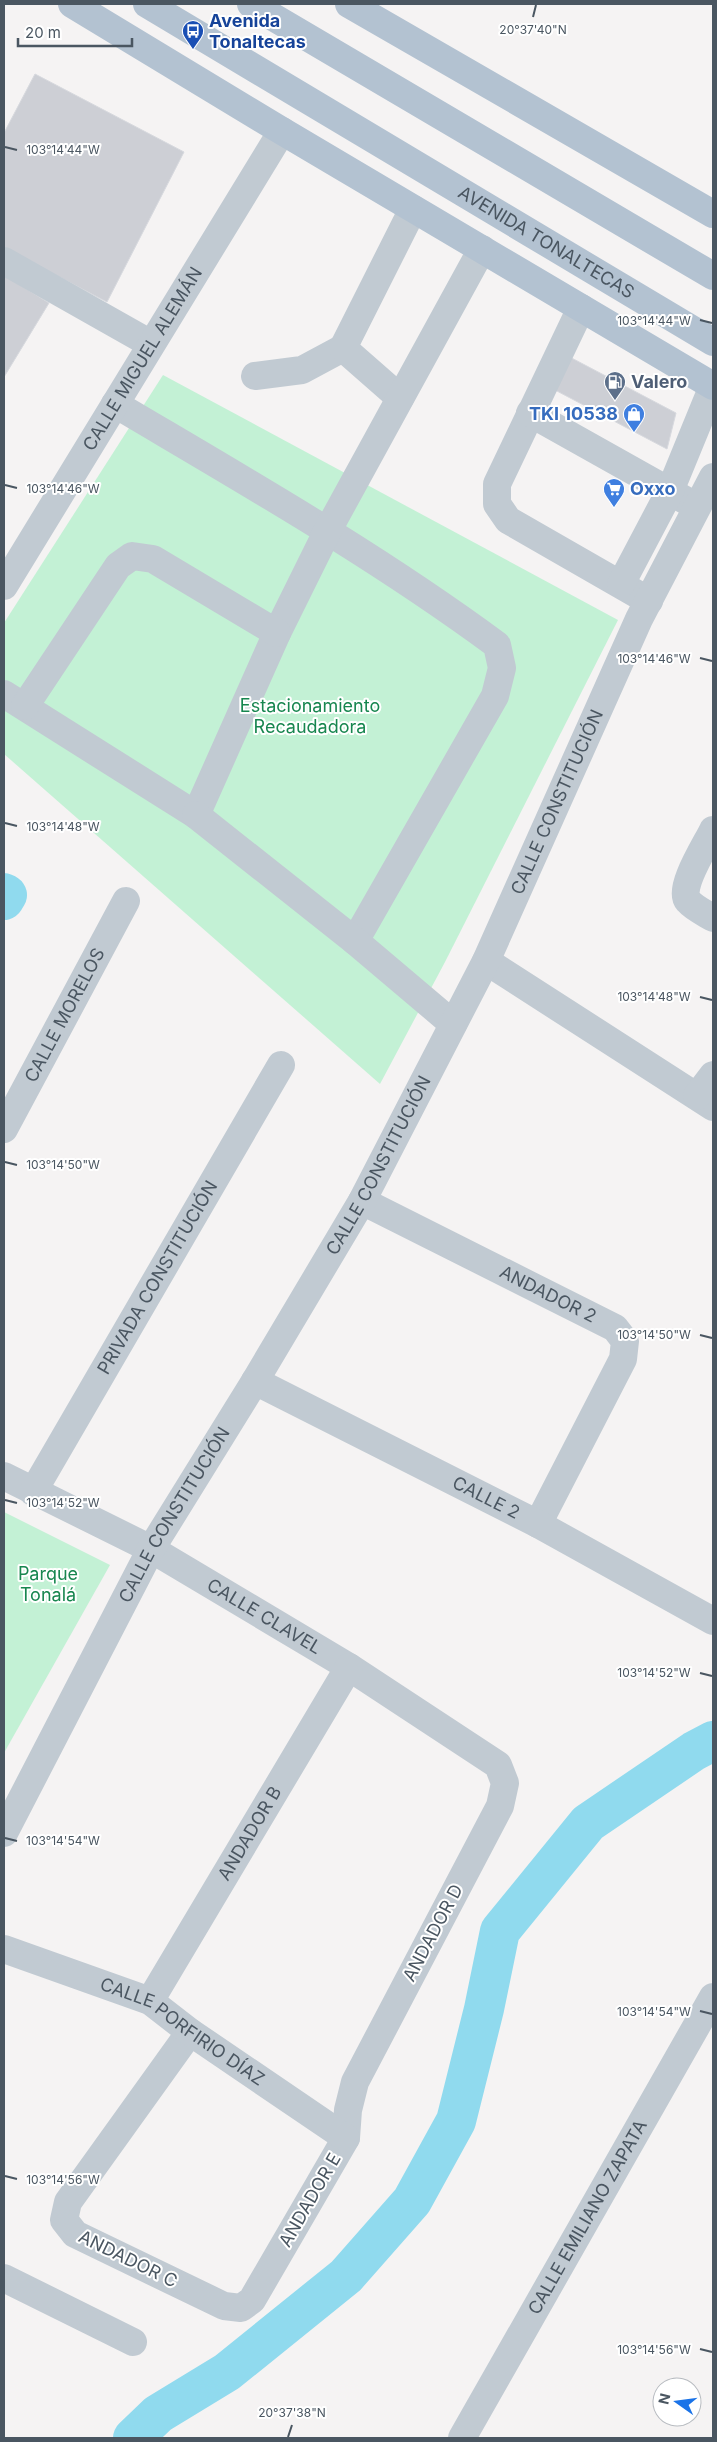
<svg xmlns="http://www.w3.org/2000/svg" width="717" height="2442" font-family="Inter,sans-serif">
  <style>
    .green { fill: #c3f1d5 }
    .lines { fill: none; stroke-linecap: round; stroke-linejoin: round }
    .canal { stroke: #90daee; stroke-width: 40 }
    .building { fill: #cdcfd5; stroke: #d7d9de }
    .minor { stroke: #c1cad2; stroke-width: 28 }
    .major { stroke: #b3c2d1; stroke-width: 28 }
    .ticks { fill: none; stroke: #4a5661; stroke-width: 2 }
    .labels { text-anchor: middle; stroke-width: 4; stroke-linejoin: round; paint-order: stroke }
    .transit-label { font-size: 18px; font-weight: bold; fill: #164399; stroke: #fff; text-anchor: start }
    .street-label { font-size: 18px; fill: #4a5661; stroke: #fff }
    .service-label { font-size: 18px; font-weight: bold; fill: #4e5e75; stroke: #fff; text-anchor: start }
    .shop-label { font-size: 18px; font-weight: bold; fill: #366cbe; stroke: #fff; text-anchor: end }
    .park-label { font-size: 18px; fill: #17864f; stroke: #fff }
    .ticks-label { font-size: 12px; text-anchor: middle; fill: #4a5661; stroke: #fff; stroke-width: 4; stroke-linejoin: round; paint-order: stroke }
  </style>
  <rect width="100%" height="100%" fill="#f5f3f3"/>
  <g class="green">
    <polygon points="163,375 618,620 445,962 380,1084 4,754 4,623"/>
    <polygon points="4,1512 110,1565 4,1753"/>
  </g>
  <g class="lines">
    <g class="canal">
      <polyline points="4,893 7,895 4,900"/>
      <polyline points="133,2438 158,2414 227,2372 346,2276 412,2201 456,2121 484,2009 500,1931 588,1823 694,1751 713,1741"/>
    </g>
  </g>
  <g class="building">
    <polygon points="35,74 184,152 107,302 4,248 4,133"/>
    <polygon points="4,275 49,303 4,377"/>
    <polygon points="564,354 676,413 667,449 555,390"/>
  </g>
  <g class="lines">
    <g class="minor">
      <polyline points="4,261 151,344"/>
      <polyline points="581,308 497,484 497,504 508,520 649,601"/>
      <polyline points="255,376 302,370 343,348"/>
      <polyline points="400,398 343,348 413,209"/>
      <path d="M 115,404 C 245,481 375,555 497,645 L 502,668 L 495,696 L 355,941"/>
      <polyline points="530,413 685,500"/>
      <polyline points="621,584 670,491 713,386"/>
      <path id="s1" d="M 4,586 L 282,131"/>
      <polyline points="4,694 196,815 277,633 328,530 482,249"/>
      <polyline points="25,706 118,566 132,556 153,559 277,633"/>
      <polyline points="196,815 355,941 453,1024"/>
      <path d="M 713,830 C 707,843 677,889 688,901 C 694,908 705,913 713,918"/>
      <polyline points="486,961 713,1107"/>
      <polyline points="697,1096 713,1075"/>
      <path id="s2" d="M 4,1129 L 126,901"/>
      <path id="s3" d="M 362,1201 L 615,1328 L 625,1341 L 623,1359 L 538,1524"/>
      <path id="s4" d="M 255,1381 L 538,1524 L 713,1621"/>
      <path id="s5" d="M 4,1476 L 151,1549 L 349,1667 L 498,1765 L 505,1783 L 500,1806 L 355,2082 L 348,2110 L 346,2138 L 252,2300 L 241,2308 L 224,2306 L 75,2234 L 64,2220 L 68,2202 L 190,2032"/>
      <path id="s6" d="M 33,1492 L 281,1065"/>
      <path id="s7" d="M 4,1833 L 151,1549 L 255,1381 L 362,1201 L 486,961 L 639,619 L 713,477"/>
      <path id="s8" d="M 4,1949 L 150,2001 L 190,2032 L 346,2138"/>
      <path id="s9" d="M 150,2001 L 349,1667"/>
      <polyline points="4,2278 133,2342"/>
      <path id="s10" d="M 462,2438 L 713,1997"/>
    </g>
    <g class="major">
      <polyline points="72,4 282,131 713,386"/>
      <path id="s11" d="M 147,4 L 713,342"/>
      <polyline points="251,4 713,276"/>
      <polyline points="349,4 713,214"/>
    </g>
  </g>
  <path class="ticks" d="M 533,17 L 536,5M 5,147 L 17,150M 700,320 L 712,323M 5,485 L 17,488M 700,658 L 712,661M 5,823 L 17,826M 700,997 L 712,1000M 5,1162 L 17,1165M 700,1335 L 712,1338M 5,1500 L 17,1503M 700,1673 L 712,1676M 5,1838 L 17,1841M 700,2011 L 712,2014M 5,2176 L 17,2179M 700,2349 L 712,2352M 288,2437 L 292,2425"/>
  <defs>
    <g id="bus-pin" transform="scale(1.125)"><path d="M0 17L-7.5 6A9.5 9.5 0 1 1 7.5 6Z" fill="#1a4fb4" stroke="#fff"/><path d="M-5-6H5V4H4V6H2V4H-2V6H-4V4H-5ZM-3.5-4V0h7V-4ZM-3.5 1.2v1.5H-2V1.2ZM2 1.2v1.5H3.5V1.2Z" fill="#fff"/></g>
    <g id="fuel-pin" transform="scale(1.125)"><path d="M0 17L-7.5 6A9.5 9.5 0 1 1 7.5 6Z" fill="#5c6f8a" stroke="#fff"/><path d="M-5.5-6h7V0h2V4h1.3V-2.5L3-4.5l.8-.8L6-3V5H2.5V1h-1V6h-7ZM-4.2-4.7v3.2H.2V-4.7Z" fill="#fff"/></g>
    <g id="shop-pin" transform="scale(1.125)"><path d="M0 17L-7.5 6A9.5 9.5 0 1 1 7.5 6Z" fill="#3f7fe0" stroke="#fff"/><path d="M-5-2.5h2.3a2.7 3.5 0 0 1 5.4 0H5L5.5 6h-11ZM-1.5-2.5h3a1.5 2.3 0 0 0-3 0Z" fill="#fff"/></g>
    <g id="supermarket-pin" transform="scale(1.125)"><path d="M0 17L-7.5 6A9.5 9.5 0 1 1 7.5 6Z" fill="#3f7fe0" stroke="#fff"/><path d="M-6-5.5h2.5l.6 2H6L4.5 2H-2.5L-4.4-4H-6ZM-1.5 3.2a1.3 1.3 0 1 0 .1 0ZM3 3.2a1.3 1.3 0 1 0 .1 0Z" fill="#fff"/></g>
  </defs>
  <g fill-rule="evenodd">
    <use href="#bus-pin" x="193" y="31"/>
    <use href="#fuel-pin" x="615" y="382"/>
    <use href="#shop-pin" x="634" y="414"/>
    <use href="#supermarket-pin" x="614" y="489"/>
  </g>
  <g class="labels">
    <g class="transit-label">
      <text x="209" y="27">Avenida<tspan x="209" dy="21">Tonaltecas</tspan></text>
    </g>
    <g class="street-label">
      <text dy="6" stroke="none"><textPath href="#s11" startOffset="465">AVENIDA TONALTECAS</textPath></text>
      <text dy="6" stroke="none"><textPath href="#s1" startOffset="266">CALLE MIGUEL ALEMÁN</textPath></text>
      <text dy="6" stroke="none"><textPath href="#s7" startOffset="1171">CALLE CONSTITUCIÓN</textPath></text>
      <text dy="6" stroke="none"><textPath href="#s2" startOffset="129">CALLE MORELOS</textPath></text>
      <text dy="6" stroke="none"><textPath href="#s7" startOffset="766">CALLE CONSTITUCIÓN</textPath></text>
      <text dy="6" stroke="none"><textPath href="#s6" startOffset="248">PRIVADA CONSTITUCIÓN</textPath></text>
      <text dy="6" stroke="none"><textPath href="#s3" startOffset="208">ANDADOR 2</textPath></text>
      <text dy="6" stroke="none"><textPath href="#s4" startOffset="259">CALLE 2</textPath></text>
      <text dy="6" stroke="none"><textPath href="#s7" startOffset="361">CALLE CONSTITUCIÓN</textPath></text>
      <text dy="6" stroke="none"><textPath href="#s5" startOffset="296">CALLE CLAVEL</textPath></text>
      <text dy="6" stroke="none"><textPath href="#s9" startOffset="195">ANDADOR B</textPath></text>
      <text transform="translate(433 1933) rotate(-62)" y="6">ANDADOR D</text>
      <text dy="6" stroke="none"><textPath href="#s8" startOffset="198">CALLE PORFIRIO DÍAZ</textPath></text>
      <text transform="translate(310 2200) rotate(-60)" y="6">ANDADOR E</text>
      <text dy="6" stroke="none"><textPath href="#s10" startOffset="254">CALLE EMILIANO ZAPATA</textPath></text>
      <text transform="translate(128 2259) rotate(26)" y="6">ANDADOR C</text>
    </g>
    <g class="service-label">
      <text x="631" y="388">Valero</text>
    </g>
    <g class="shop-label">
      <text x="618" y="420">TKI 10538</text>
      <text x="630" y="495" text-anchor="start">Oxxo</text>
    </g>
    <g class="park-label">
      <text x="310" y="712">Estacionamiento<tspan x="310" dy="21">Recaudadora</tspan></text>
      <text x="48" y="1580">Parque<tspan x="48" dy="21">Tonalá</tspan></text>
    </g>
  </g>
  <g class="ticks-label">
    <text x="533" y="34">20°37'40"N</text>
    <text x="63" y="154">103°14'44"W</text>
    <text x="654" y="325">103°14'44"W</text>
    <text x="63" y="493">103°14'46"W</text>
    <text x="654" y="663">103°14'46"W</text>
    <text x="63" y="831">103°14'48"W</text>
    <text x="654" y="1001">103°14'48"W</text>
    <text x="63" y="1169">103°14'50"W</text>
    <text x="654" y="1339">103°14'50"W</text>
    <text x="63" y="1507">103°14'52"W</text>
    <text x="654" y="1677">103°14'52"W</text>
    <text x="63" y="1845">103°14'54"W</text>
    <text x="654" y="2016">103°14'54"W</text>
    <text x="63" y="2184">103°14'56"W</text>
    <text x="654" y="2354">103°14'56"W</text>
    <text x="292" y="2417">20°37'38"N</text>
  </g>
  <rect width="717" height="2442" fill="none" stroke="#4a5661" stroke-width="10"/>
  <g transform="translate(677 2402) rotate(284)"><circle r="24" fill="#ffffff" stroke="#b7bbc0"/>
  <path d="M0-4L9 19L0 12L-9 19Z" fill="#1a73e8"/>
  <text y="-8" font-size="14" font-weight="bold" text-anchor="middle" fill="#4a5661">N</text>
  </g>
  <path d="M18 38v8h114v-8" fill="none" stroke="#4a5661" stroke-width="2.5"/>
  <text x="25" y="38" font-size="15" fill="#4a5661" stroke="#ffffff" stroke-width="4" paint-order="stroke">20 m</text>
</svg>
